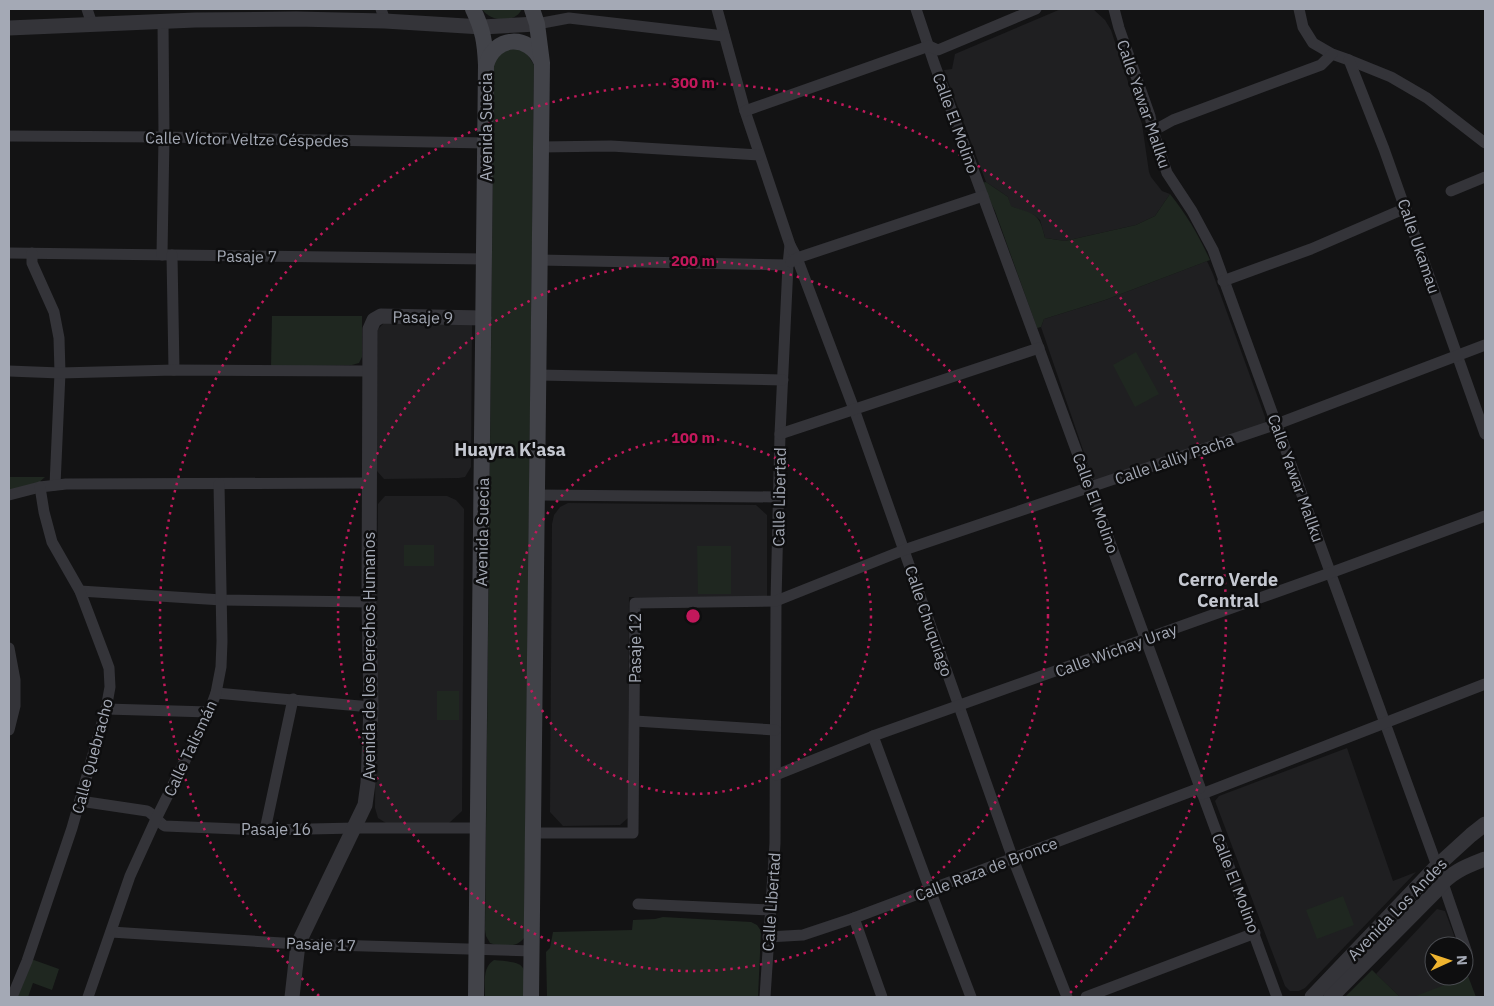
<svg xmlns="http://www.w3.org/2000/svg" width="1494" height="1006" font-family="'IBM Plex Sans',sans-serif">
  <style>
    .built { fill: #1f1f21 }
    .green { fill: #1f2720 }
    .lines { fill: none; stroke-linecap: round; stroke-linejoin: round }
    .minor { stroke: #343439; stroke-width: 11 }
    .tertiary { stroke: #343439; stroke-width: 15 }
    .secondary { stroke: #424349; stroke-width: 16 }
    .ring { fill: none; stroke: #c2185b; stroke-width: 2.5; stroke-dasharray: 2.5 5 }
    .labels { text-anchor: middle; stroke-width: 5; stroke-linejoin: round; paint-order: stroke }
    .street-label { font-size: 16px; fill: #a4a9b5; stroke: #0e0e0f }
    .neighbourhood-label { font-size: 18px; font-weight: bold; fill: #c5c8d1; stroke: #0e0e0f }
    .centre { fill: #c2185b; stroke: #0e0e0f; stroke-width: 2.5 }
    .ring-label { font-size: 15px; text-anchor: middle; font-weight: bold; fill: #c2185b; stroke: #0e0e0f; stroke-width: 5; stroke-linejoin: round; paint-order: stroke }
  </style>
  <rect width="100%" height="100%" fill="#131314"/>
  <g class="built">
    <polygon points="1061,9 1093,9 1105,20 1111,30 1142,124 1149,172 1151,177 1162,191 1170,194 1155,216 1136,225 1065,241 1045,238 1040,220 1034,215 1010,206 1008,197 986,182 944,70 952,69 955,54"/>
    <polygon points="1207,261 1213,274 1265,417 1265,422 1262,426 1098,483 1093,479 1041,327 1044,319 1105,300"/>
    <polygon points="386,321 472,325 471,467 465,477 459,478 384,479 377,471 377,330"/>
    <polygon points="385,496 447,496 456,500 464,509 462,811 449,823 386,823 378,818 375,808 378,504"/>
    <polygon points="568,503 756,505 767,515 767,598 629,597 628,818 620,825 563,826 550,812 552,524 554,515 560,507"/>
    <polygon points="1347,748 1393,881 1416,872 1305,988 1299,991 1290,991 1285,986 1215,801 1219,796"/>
    <polygon points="1437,909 1445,911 1458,946 1434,946 1434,976 1464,976 1464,964 1468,976 1442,994 1422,997 1400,997 1376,974"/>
  </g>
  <g class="green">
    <path d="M 482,9 L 522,9 C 515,24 490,22 482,9 Z"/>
    <path d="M 504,49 L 524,49 L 534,65 L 524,938 C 517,948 501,947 490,943 L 486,936 L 485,930 L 494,61 Z"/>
    <path d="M 986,182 L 1008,197 L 1011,206 C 1034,215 1039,211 1045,238 L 1065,241 L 1136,225 L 1155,216 L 1170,194 C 1187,215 1199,236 1210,260 L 1105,300 L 1044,319 L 1041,327 L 1037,328 L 995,211 L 981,183 Z"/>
    <polygon points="272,316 362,316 362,357 359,363 352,365 271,367"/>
    <polygon points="1136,352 1159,394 1135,407 1113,365"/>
    <polygon points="9,477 45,477 37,484 9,492"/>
    <rect x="404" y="545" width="30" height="21"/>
    <polygon points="697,546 731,546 731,594 698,594"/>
    <rect x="437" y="691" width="22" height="29"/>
    <polygon points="1343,896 1354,925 1317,939 1306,910"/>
    <polygon points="663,917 751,922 757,925 761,931 758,997 547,997 546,952 550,948 553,932 632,930 633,920 655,919"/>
    <polygon points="31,959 59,969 52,990 33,983 28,997 16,997"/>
    <path d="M 494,960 C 529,963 525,964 524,997 L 485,997 C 485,984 482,967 494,960 Z"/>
    <polygon points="1372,970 1400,997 1345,997"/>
    <polygon points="1468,976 1476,997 1413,997"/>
  </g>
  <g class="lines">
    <g class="minor">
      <polyline points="87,9 92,24"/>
      <polyline points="381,9 385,21"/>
      <polyline points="717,9 745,111 790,245 788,265 780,434 776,601 775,843 765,997"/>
      <polyline points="916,9 934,63 1277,997"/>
      <polyline points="1114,9 1119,28 1150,116 1153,131 1167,173 1192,211 1213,250 1437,866 1467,953"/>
      <polyline points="1299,9 1303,27 1313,43 1332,54 1349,60 1391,77 1427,98 1485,143"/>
      <polyline points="537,24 569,18 724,36"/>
      <polyline points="1349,60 1384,149 1485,434"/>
      <polyline points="745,111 929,46 938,50 1036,9"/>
      <polyline points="1153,131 1173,120 1321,65 1332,54"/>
      <polyline points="9,136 164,137 486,143"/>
      <polyline points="541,147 611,146 759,155"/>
      <polyline points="1451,191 1485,177"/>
      <polyline points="790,245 797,258 854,409 1013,859 1067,997"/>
      <polyline points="9,253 485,259"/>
      <polyline points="32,253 32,263 54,312 59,338 60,373 55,485"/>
      <polyline points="162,255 164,137 163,22"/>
      <polyline points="172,255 174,370"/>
      <polyline points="539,260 788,265"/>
      <polyline points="791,262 797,258 983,196"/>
      <polyline points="1223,281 1311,249 1406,208"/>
      <polyline points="9,371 60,373 174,370 369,371"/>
      <polyline points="538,375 783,380"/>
      <polyline points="780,434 1039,348"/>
      <polyline points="9,495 40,487 66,484 370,483"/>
      <polyline points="537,495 779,497"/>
      <polyline points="80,591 222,600 369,602"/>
      <polyline points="9,648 15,680 15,706 9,730"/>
      <polyline points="216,693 371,707"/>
      <polyline points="106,709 209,712"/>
      <polyline points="635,721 775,730"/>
      <polyline points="873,736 930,890 971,997"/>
      <polyline points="776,775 873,736 1330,573 1485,516"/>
      <polyline points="1202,794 1485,684"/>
      <path d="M 80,801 L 147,811 C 154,814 158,822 165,826 L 265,830 L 355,828 L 478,828"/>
      <polyline points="265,830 293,699"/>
      <polyline points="533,833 633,833 635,603 776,601 904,550 1277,424 1485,345"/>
      <polyline points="638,904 771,910"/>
      <polyline points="854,918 882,997"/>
      <polyline points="111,932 298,944 532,951"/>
      <polyline points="768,937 803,935 854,918 1200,788"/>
      <polyline points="12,997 27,961 72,828 106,709 110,687 109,668 105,657 80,591 52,542 44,512 40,487"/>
      <polyline points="88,997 130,876 156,819 209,712 216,693 221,667 222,641 219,484"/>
      <polyline points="1086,997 1255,933"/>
    </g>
    <g class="tertiary">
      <polyline points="9,28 195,20 296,19 385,21 482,27 537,24"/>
      <polyline points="292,997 298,944 365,805 368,783 371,707 369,602 370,329 374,320 381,316 484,318"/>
      <polyline points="1312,997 1437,866 1471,835 1485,824"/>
      <path d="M 1331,997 L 1437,890 C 1448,873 1467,866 1485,859"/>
    </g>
    <g class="secondary">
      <path d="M 473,9 C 483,30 485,42 486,65 L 476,997"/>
      <path d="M 486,65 C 495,35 529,34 541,61"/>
      <polyline points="531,997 542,63 537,24 532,9"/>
    </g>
  </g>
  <g class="ring">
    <circle cx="693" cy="616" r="178"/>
    <circle cx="693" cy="616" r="355"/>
    <path d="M319 996A533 533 0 1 1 1067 996"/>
  </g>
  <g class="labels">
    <g class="street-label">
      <text transform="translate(1144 104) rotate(71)" y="6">Calle Yawar Mallku</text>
      <text transform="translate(956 123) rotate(70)" y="6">Calle El Molino</text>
      <text transform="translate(486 127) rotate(-90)" y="6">Avenida Suecia</text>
      <text transform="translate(247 139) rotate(1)" y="6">Calle Víctor Veltze Céspedes</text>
      <text transform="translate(1419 246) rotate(71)" y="6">Calle Ukamau</text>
      <text transform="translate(247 256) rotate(1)" y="6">Pasaje 7</text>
      <text transform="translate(423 317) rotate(1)" y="6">Pasaje 9</text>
      <text transform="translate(1174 459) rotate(-19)" y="6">Calle Lalliy Pacha</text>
      <text transform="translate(1296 478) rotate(70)" y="6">Calle Yawar Mallku</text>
      <text transform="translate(779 497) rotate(-89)" y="6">Calle Libertad</text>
      <text transform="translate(1096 503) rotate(70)" y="6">Calle El Molino</text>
      <text transform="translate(482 532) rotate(-89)" y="6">Avenida Suecia</text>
      <text transform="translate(929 621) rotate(71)" y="6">Calle Chuquiago</text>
      <text transform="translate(635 648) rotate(-90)" y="6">Pasaje 12</text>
      <text transform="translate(1116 650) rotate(-20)" y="6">Calle Wichay Uray</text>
      <text transform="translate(369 656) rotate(-90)" y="6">Avenida de los Derechos Humanos</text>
      <text transform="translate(190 748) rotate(-65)" y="6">Calle Talismán</text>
      <text transform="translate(92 756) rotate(-75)" y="6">Calle Quebracho</text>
      <text x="276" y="835">Pasaje 16</text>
      <text transform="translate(986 869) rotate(-21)" y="6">Calle Raza de Bronce</text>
      <text transform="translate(1236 883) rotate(69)" y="6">Calle El Molino</text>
      <text transform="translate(771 902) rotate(-86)" y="6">Calle Libertad</text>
      <text transform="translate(1397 909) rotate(-46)" y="6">Avenida Los Andes</text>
      <text transform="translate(321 944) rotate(2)" y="6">Pasaje 17</text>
    </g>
    <g class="neighbourhood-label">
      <text x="510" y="456">Huayra K'asa</text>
      <text x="1228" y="586">Cerro Verde<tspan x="1228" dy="21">Central</tspan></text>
    </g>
  </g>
  <circle cx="693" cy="616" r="8" class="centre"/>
  <g class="ring-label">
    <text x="693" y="88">300 m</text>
    <text x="693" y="266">200 m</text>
    <text x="693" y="443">100 m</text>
  </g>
  <rect width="1494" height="1006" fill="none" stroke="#a4a9b5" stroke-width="20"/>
  <g transform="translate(1449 961) rotate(87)"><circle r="24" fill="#0e0e0f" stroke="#4a4c51"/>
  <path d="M0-4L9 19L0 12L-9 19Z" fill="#efb42f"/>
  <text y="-8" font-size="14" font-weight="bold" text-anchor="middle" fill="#a4a9b5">N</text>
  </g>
</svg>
